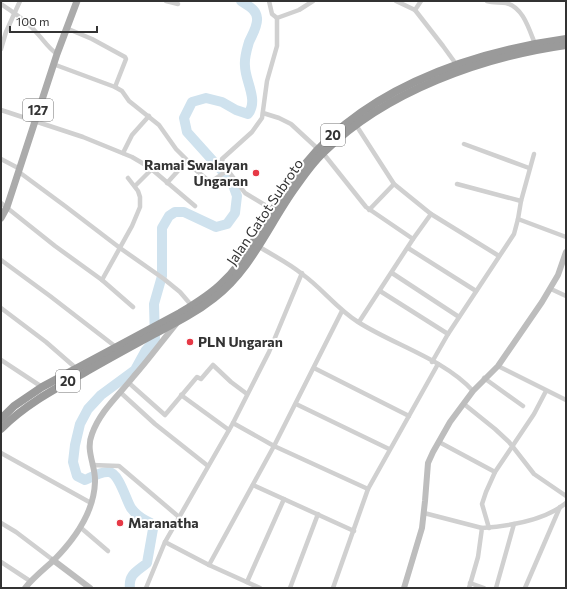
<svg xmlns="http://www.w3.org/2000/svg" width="567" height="589" font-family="Commissioner,sans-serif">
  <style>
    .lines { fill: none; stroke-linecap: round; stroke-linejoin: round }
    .river { stroke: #cfe2ee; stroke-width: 10 }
    .street { stroke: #d0d0d0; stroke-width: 4.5 }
    .secondary { stroke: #bdbdbd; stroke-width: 6 }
    .primary { stroke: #ababab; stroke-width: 7 }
    .highway { stroke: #9a9a9a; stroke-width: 8 }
    .poi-dot { fill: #e63946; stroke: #fff; stroke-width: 1.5 }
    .labels { text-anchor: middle; stroke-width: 4; stroke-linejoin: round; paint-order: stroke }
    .shield { fill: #fff; stroke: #707070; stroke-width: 1 }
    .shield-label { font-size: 13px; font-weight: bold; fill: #333 }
    .poi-label { font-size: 14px; font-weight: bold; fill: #333; stroke: #fff; text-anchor: start }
    .street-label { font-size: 14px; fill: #333; stroke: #fff }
  </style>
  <rect width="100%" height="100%" fill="#fff"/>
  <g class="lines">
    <path class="river" d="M 130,588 C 128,574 138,571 147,563 L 153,529 L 151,523 C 144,520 136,515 131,508 C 126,500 119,473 109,472 C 101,471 92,477 85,480 L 77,476 L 73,462 L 75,445 L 80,424 L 88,409 L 101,395 L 135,370 L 146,350 L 155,340 L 154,304 L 162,276 L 162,228 L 169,216 L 175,212 L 184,212 L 216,227 L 227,224 L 235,213 L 237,196 L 232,182 L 187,132 L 184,118 L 192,102 L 206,98 L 222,102 L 236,110 L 248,114 C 259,100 245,81 245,66 C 244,58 247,49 249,42 C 252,35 258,26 257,18 C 256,9 248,6 241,1"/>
    <g class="street">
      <polyline points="166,1 178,4"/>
      <polyline points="269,1 272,14 277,18"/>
      <polyline points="396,1 415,10 443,46 456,64"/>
      <path d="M 487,1 C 493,3 500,2 506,3 C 523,7 529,29 535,44"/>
      <path d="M 1,4 C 13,12 26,20 35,31 C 43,39 48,48 57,54"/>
      <polyline points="415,10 421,1"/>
      <polyline points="66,28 92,39 125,57 126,59 115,87"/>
      <polyline points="1,49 6,32 20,1"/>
      <polyline points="53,64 115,87 122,91 129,101 159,125 176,149 187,160 185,163 167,183"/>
      <polyline points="1,110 83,137 132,157 149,167 195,206"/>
      <polyline points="263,113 279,118 291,124 318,149"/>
      <polyline points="356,125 394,184 431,214 499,256"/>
      <polyline points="464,144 529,168"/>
      <polyline points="123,153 132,135 149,116"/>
      <polyline points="323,153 366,207 413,239"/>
      <polyline points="1,159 20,169"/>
      <polyline points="186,162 209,181 212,181 228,170"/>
      <polyline points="19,172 65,206 120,248 164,279 180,292 192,306"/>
      <polyline points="457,184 521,201"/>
      <polyline points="135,186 152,169"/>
      <polyline points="1,203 55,246 102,280 133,307"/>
      <polyline points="273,210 245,193 223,164 222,159 252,132 262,118 267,81 277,46 277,18 299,10 313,1"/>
      <polyline points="369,210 394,184"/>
      <polyline points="518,219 566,237"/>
      <path d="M 258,246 C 272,255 289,263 302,274 C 322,288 336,308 358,322 C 394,345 444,359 473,391"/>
      <polyline points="408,248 476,291"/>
      <polyline points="1,260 50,296 116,347"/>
      <polyline points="392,273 459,317"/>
      <polyline points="102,280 132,226 140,207 140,197 138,191 128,178"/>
      <polyline points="551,289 566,296"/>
      <polyline points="380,291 448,334"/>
      <polyline points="1,308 46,342 77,369"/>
      <polyline points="359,322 413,239 431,214"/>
      <polyline points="1,360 42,387"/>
      <polyline points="432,362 448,334 514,234 518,219 521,201 534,154"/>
      <polyline points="498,366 566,400"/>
      <polyline points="314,368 409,416"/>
      <polyline points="484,378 523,406"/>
      <polyline points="129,383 165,415 197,377 201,379 213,365 231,382 247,394"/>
      <polyline points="120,392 155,424 208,466"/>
      <polyline points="181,395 229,430"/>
      <polyline points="296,404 389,449"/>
      <polyline points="464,404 495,429 509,442 534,474 566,496"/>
      <polyline points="233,423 274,446 368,489"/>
      <polyline points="439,442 495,472"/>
      <polyline points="1,453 91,503"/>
      <polyline points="92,465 119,466 179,517"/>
      <polyline points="253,485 354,531"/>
      <polyline points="424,513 482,528"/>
      <polyline points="1,523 16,532 53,560"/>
      <polyline points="80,527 108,551"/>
      <polyline points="489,528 482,504 486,492 495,472 534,414 546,391"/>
      <polyline points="165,542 209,565 260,588"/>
      <polyline points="1,562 30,581"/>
      <polyline points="209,565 274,446 342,311"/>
      <polyline points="247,582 284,499"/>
      <polyline points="470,583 484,588"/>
      <polyline points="146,588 165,542 233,423 269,352 302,273"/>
      <polyline points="290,588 318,514"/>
      <polyline points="333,588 368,489 438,364"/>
      <path d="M 469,588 L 478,557 L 482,528 C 510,526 544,521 566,503"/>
      <polyline points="496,588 514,524"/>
      <polyline points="525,588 560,507"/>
    </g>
    <g class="secondary">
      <polyline points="53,560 90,588"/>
      <path d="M 25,588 C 33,578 43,570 53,561 C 74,540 94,512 95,482 C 96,466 85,451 92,434 C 100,411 119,395 134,376 C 149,359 162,341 176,324"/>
      <polyline points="404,588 422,528 425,501 428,463 433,452 450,422 473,391 498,366 542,302 558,275 566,252"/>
    </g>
    <polyline class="primary" points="1,218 7,207 57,54 77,1"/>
    <g class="highway">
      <path d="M 1,419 L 14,406 L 42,387 L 180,313 C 195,304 210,295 222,283 C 237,270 246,253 256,237 C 268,217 280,198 294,179 C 354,92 466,53 566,39"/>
      <path d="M 1,429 C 25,405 53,390 82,374 C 106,360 130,347 154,334 C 175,323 195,313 214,298 C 251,270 269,224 295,188 C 304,175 313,162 324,152 C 386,91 482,57 566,45"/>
    </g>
  </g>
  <g class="poi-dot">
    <circle cx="256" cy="173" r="4"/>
    <circle cx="190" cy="342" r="4"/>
    <circle cx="120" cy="523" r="4"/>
  </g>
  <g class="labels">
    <g class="shield">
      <rect x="23" y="99" width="30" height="22" rx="3"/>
      <rect x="321" y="124" width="24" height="22" rx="3"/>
      <rect x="56" y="370" width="24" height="22" rx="3"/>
    </g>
    <g class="shield-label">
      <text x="38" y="115">127</text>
      <text x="333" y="140">20</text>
      <text x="68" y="386">20</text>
    </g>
    <g class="poi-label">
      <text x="248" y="170" text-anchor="end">Ramai Swalayan<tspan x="248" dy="16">Ungaran</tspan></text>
      <text x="198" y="347">PLN Ungaran</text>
      <text x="128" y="528">Maranatha</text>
    </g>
    <g class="street-label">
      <text transform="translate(265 212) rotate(-56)" y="5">Jalan Gatot Subroto</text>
    </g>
  </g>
  <rect width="567" height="589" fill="none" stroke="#333333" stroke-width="4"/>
  <path d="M10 26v6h87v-6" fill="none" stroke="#333333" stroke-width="2"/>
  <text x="16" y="26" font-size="12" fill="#333333" stroke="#ffffff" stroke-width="3" paint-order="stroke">100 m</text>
</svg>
